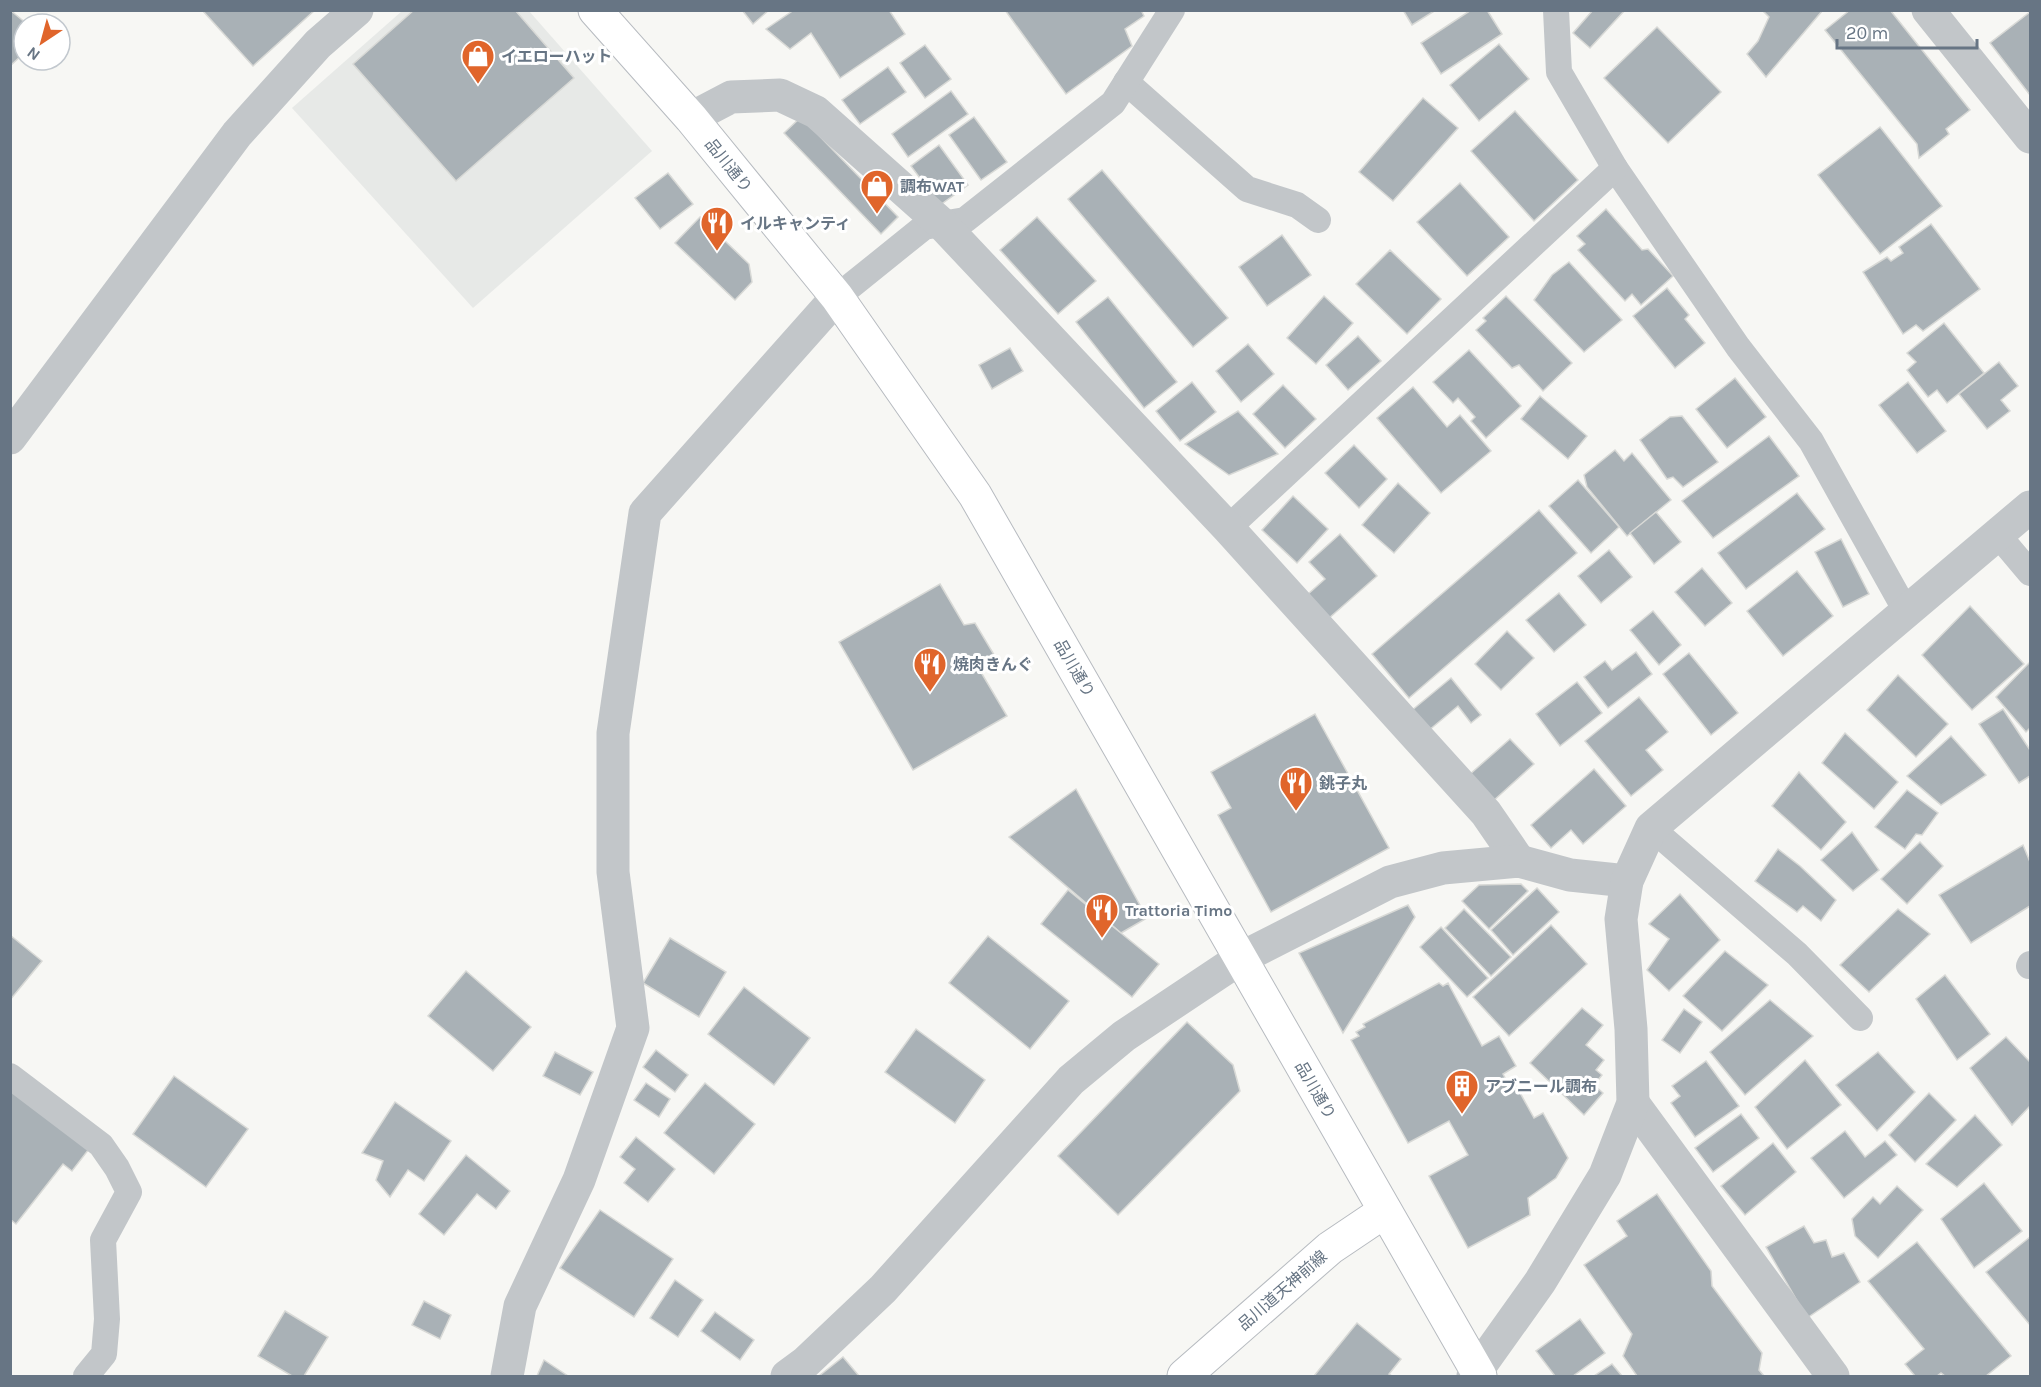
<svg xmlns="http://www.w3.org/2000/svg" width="2041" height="1387" font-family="Karla,'Noto Sans JP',sans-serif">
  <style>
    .built { fill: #e7e9e7 }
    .building { fill: #a9b1b6; stroke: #d8d9d6; stroke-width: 1.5 }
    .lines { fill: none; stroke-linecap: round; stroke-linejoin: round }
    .secondary-casing { stroke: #b7bbc0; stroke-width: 35 }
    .lane { stroke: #c2c6c9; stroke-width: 26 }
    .street { stroke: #c2c6c9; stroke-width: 33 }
    .secondary { stroke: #fff; stroke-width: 33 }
    .labels { text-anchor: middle; stroke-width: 6; stroke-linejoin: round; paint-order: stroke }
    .poi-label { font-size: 16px; font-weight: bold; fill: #677584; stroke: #fff; text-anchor: start }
    .street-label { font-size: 16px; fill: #677584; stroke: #fff }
  </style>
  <rect width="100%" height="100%" fill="#f7f7f4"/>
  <polygon class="built" points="402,11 529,11 652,151 473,308 292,108"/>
  <g class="building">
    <polygon points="10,10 27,24 24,24 24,53 10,66"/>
    <polygon points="202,10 315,10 253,66"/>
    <polygon points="414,10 515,10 574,78 456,181 353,64"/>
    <polygon points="742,10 769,10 753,24"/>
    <polygon points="794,10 889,10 905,34 840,78 811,33 790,49 766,29"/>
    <polygon points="1005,10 1141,10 1144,16 1125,29 1132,46 1066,94"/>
    <polygon points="1403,10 1436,10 1412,25"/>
    <polygon points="1471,10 1487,10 1502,34 1441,74 1421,43"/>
    <polygon points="1593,10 1625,10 1590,48 1573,33"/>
    <polygon points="1762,10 1823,10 1766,77 1747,54 1758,41 1769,17"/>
    <polygon points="1850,10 1890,10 1970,110 1946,129 1949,134 1919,158 1917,144 1825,30"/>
    <polygon points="2030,12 2030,95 1990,43"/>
    <polygon points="1657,27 1721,92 1668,143 1604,78"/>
    <polygon points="1499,44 1529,79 1479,121 1450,85"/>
    <polygon points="925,45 951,79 925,98 900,63"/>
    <polygon points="888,67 906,92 860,124 842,100"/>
    <polygon points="951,91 968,114 908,157 892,134"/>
    <polygon points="1423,98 1458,128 1393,201 1359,172"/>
    <polygon points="1515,111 1578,180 1534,221 1471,151"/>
    <polygon points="801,117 898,217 881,234 784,133"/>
    <polygon points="974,117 1007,162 981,180 949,135"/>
    <polygon points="1880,127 1942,206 1880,254 1818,175"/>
    <polygon points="939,145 968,185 940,205 911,166"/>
    <polygon points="1102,170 1228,318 1193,347 1068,199"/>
    <polygon points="668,173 693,204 660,229 635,198"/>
    <polygon points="1460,183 1509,237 1467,276 1417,222"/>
    <polygon points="1606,209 1642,250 1648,249 1673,276 1641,305 1632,294 1625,301 1578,250 1585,244 1577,236"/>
    <polygon points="700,217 749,264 752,282 735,300 675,243"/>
    <polygon points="1037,217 1096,281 1058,314 1000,250"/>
    <polygon points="1931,224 1980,289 1923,331 1916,325 1903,334 1863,272 1887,257 1891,261 1903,253 1899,247"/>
    <polygon points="1282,235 1311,275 1267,306 1239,267"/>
    <polygon points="1390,250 1441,299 1407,334 1356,284"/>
    <polygon points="1569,262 1622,320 1584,352 1534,300 1552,275"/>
    <polygon points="1667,288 1689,315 1685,319 1705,343 1675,368 1633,316"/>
    <polygon points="1324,296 1353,323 1316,364 1287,338"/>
    <polygon points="1506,296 1572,363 1543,391 1519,365 1512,368 1476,330 1486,321 1483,318"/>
    <polygon points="1108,297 1177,382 1144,408 1076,322"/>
    <polygon points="1944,323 1984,373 1947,403 1937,390 1928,397 1907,370 1916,362 1907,353"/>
    <polygon points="1358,336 1381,361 1348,390 1326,365"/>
    <polygon points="1248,344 1274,374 1241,402 1216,371"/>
    <polygon points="1010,348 1023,371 992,389 979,365"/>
    <polygon points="1469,350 1521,406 1486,438 1471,421 1475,417 1458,398 1453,403 1433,382"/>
    <polygon points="1999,362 2018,386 2001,400 2010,411 1987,429 1959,394"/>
    <polygon points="1735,378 1766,417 1727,448 1696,409"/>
    <polygon points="1192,382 1216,412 1180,441 1156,411"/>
    <polygon points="1908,382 1946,431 1917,453 1879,405"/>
    <polygon points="1283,385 1316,419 1285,448 1253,414"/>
    <polygon points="1413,387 1447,427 1460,415 1491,451 1441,493 1377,418"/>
    <polygon points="1540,396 1587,436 1568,459 1521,419"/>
    <polygon points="1238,411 1278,454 1229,475 1185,444"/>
    <polygon points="1682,416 1718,462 1683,487 1673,477 1667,479 1640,440 1670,417"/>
    <polygon points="1769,436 1799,476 1713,538 1682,501"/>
    <polygon points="1354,445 1387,479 1359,508 1325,473"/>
    <polygon points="1615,450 1624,461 1632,453 1671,500 1627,536 1587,487 1584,475"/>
    <polygon points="1578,480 1619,527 1591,553 1549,506"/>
    <polygon points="1398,483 1430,513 1394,553 1362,525"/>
    <polygon points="1797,493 1825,529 1746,589 1718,553"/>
    <polygon points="1293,496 1328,529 1297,563 1262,530"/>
    <polygon points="1539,510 1577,553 1409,698 1372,654"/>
    <polygon points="1656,512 1681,542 1654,564 1630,533"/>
    <polygon points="1340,534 1377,576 1328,619 1307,595 1325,579 1309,562"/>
    <polygon points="1841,539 1869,594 1843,607 1815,552"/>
    <polygon points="1609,550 1632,577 1601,603 1578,576"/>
    <polygon points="1702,568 1732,603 1705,626 1675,592"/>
    <polygon points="1797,571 1833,616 1783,656 1747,611"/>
    <polygon points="940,584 964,625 975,623 996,658 979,669 1007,716 913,770 839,642"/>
    <polygon points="1559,593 1586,625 1554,652 1526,620"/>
    <polygon points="1970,606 2024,664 1972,710 1922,655"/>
    <polygon points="1653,611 1681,645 1659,665 1630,630"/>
    <polygon points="1507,631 1534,658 1501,690 1475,664"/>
    <polygon points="1636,652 1652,674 1608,708 1584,677 1605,661 1612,670"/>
    <polygon points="1689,653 1738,713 1711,735 1663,674"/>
    <polygon points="2030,662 2030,728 2026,732 1996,697"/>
    <polygon points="1898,675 1948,724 1916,757 1867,710"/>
    <polygon points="1451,678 1481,715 1471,723 1458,706 1428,731 1411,711"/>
    <polygon points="1577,682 1602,713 1560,746 1536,714"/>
    <polygon points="1639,697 1668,732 1646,750 1663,770 1631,796 1585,741"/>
    <polygon points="2003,709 2030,750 2030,776 2019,783 1979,724"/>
    <polygon points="1315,714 1389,848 1271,912 1218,815 1231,808 1211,772"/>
    <polygon points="1845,733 1898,782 1874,809 1822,763"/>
    <polygon points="1951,736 1986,775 1941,805 1907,776"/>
    <polygon points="1510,739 1534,764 1492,802 1469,775"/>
    <polygon points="1594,769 1626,806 1583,844 1571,830 1551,848 1531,825"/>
    <polygon points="1799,772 1846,822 1821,850 1772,806"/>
    <polygon points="1076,789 1147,918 1121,933 1009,837"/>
    <polygon points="1907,790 1938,813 1922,835 1916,834 1905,849 1875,827"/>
    <polygon points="1852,832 1879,870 1853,891 1821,860"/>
    <polygon points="1920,842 1943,866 1907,904 1881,879"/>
    <polygon points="2023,845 2030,862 2030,906 1971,943 1939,895"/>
    <polygon points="1778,849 1800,866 1836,900 1821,921 1803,906 1797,912 1755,881"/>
    <polygon points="1521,884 1528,891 1489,929 1462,901 1479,885"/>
    <polygon points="1537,888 1559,912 1513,955 1491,930"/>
    <polygon points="1068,890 1159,964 1132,997 1041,924"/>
    <polygon points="1680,894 1720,940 1669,991 1647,970 1669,939 1649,924"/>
    <polygon points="1408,905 1415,917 1343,1033 1299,953"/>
    <polygon points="1464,909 1511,957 1491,976 1445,928"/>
    <polygon points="1898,909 1930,934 1869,992 1840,965"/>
    <polygon points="1551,925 1587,964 1509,1036 1473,997"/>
    <polygon points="1441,927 1488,978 1467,997 1420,947"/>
    <polygon points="10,935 42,961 10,1000"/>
    <polygon points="988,936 1069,1001 1030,1049 949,983"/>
    <polygon points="670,938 726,972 699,1017 643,983"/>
    <polygon points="1725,951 1768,985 1722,1031 1683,996"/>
    <polygon points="466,971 531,1027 493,1071 428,1016"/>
    <polygon points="1945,975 1990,1034 1957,1060 1916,999"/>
    <polygon points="1439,983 1443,986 1448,983 1482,1046 1499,1036 1516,1066 1503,1074 1509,1085 1514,1082 1534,1118 1543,1113 1568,1158 1556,1178 1528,1198 1530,1215 1468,1248 1429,1176 1468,1155 1449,1121 1408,1143 1351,1040 1359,1036 1356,1032 1365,1027 1363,1024"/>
    <polygon points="744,987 810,1038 774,1085 708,1034"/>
    <polygon points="1770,1000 1813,1036 1745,1095 1710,1052"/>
    <polygon points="1582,1008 1603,1025 1586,1045 1604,1060 1596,1070 1602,1075 1594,1085 1603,1093 1584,1115 1530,1063"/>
    <polygon points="1684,1009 1702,1022 1680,1053 1662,1040"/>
    <polygon points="1187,1022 1233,1065 1240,1091 1118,1215 1058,1156"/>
    <polygon points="916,1029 985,1080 955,1123 885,1072"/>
    <polygon points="2006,1037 2030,1062 2030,1106 2012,1125 1970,1068"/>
    <polygon points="656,1050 688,1075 675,1092 643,1067"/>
    <polygon points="555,1052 593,1072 580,1095 543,1076"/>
    <polygon points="1878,1052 1915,1092 1877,1131 1836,1085"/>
    <polygon points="1805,1060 1841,1105 1787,1149 1755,1107"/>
    <polygon points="1706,1061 1739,1106 1695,1137 1671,1103 1680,1096 1672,1086"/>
    <polygon points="174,1076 248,1129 206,1187 133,1134"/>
    <polygon points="646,1083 670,1099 659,1117 634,1100"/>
    <polygon points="705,1083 755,1124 714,1174 664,1133"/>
    <polygon points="10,1087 89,1149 72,1171 63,1164 16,1224 10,1219"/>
    <polygon points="1929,1093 1956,1120 1915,1162 1889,1135"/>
    <polygon points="395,1102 451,1141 424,1181 408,1170 390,1197 376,1180 383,1161 362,1153"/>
    <polygon points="1741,1114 1759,1138 1713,1172 1695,1148"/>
    <polygon points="1975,1115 2002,1145 1957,1187 1926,1164"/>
    <polygon points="1845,1131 1865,1157 1885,1141 1897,1155 1844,1198 1811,1158"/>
    <polygon points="636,1137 675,1169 648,1202 624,1183 635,1169 620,1157"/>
    <polygon points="1773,1143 1796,1172 1745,1215 1721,1186"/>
    <polygon points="466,1155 510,1191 496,1209 477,1194 444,1235 419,1214"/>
    <polygon points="1984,1183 2022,1231 1974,1268 1941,1219"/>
    <polygon points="1897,1186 1923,1210 1878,1258 1855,1236 1852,1219 1873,1197 1880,1204"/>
    <polygon points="1657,1194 1711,1271 1712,1286 1762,1353 1759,1370 1764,1376 1637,1376 1623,1356 1632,1334 1584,1265 1627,1236 1617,1221"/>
    <polygon points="600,1210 673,1259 634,1317 560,1268"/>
    <polygon points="1804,1226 1814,1243 1826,1240 1832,1257 1844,1253 1860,1282 1807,1318 1766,1247"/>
    <polygon points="2030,1237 2030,1325 1986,1272"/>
    <polygon points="1917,1242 2011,1356 1986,1376 1945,1376 1941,1373 1937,1376 1915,1376 1905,1364 1924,1349 1868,1281"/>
    <polygon points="675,1280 703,1300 678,1337 650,1318"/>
    <polygon points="424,1301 451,1315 440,1339 412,1325"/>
    <polygon points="285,1311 328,1337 304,1376 292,1376 258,1356"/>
    <polygon points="715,1312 754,1340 740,1360 701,1331"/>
    <polygon points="1580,1319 1605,1353 1573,1376 1555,1376 1536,1351"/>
    <polygon points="1357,1323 1401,1359 1389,1374 1392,1376 1314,1376"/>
    <polygon points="843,1357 859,1376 819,1376"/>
    <polygon points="544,1360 568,1376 537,1376"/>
    <polygon points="1612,1364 1622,1376 1594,1376"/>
  </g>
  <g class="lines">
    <g class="secondary-casing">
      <g id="secondary">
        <polyline points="595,10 691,118 837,297 975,495 1480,1376"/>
        <polyline points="1184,1376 1330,1248 1385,1211"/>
      </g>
    </g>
    <g class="lane">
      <polyline points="1556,10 1559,72 1615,168 1738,347 1811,441 1907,613"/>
      <polyline points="1126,82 1247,189 1297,205 1318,220"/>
      <polyline points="837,297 924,227 965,220 1113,103 1172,10"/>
      <polyline points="1228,528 1615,168"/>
      <polyline points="1998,535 2030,573"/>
      <polyline points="1651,828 1797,954 1860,1018"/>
      <polyline points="2029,966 2030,964"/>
      <polyline points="10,1076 101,1145 117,1168 129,1192 103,1240 107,1319 104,1354 86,1376"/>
    </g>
    <g class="street">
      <polyline points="1928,10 2030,137"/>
      <polyline points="691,118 731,97 780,95 816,112 942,224 1228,528 1486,813 1519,861"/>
      <polyline points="10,438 237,134 318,44 357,10"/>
      <polyline points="1633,1103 1833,1376"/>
      <polyline points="507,1376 520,1306 579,1180 633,1028 613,872 613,733 645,513 837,297"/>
      <polyline points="787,1376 806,1362 883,1289 1071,1080 1124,1036 1241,958 1390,882 1443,868 1519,861 1570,875 1627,881"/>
      <polyline points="1473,1376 1540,1282 1605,1175 1633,1103 1631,1029 1621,919 1627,881 1651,828 2030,507"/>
    </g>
    <use href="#secondary" class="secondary"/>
  </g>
  <defs>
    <g id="shop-pin" transform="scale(1.725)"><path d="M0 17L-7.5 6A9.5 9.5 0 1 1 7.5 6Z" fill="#e0652b" stroke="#fff"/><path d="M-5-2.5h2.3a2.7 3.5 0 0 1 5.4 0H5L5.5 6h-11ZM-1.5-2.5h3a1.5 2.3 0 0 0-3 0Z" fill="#fff"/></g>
    <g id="restaurant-pin" transform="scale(1.725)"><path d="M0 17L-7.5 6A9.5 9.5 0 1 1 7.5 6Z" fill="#e0652b" stroke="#fff"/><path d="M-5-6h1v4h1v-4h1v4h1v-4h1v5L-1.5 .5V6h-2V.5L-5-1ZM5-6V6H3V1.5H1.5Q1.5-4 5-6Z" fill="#fff"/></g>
    <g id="building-pin" transform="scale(1.725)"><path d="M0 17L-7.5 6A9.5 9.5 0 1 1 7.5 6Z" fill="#e0652b" stroke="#fff"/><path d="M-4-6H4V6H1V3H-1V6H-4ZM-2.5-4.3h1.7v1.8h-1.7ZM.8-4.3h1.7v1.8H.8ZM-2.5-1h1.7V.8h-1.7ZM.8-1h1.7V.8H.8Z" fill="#fff"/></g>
  </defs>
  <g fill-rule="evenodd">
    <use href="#shop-pin" x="478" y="56"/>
    <use href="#shop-pin" x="877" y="186"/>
    <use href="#restaurant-pin" x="717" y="223"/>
    <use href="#restaurant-pin" x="930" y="664"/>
    <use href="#restaurant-pin" x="1296" y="783"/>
    <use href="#restaurant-pin" x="1102" y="910"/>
    <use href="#building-pin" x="1462" y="1086"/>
  </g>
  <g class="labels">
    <g class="poi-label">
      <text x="501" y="62">イエローハット</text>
      <text x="900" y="192">調布WAT</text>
      <text x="740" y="229">イルキャンティ</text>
      <text x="953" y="670">焼肉きんぐ</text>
      <text x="1319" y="789">銚子丸</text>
      <text x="1125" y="916">Trattoria Timo</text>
      <text x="1485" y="1092">アブニール調布</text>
    </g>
    <g class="street-label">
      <text transform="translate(729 165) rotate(51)" y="6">品川通り</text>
      <text transform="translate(1075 668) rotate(60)" y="6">品川通り</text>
      <text transform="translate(1316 1090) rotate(60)" y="6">品川通り</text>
      <text transform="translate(1282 1290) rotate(-41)" y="6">品川道天神前線</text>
    </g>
  </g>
  <rect width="2041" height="1387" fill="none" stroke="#677584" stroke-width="24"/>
  <g transform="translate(42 42) rotate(216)"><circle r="28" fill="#ffffff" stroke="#c2c8ce" stroke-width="1.5"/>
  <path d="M0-4.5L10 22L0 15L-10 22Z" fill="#e0652b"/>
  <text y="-9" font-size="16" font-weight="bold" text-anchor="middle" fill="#677584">N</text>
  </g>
  <path d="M1837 39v9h140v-9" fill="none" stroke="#677584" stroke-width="3"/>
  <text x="1846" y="39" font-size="18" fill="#677584" stroke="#ffffff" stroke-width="4.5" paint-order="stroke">20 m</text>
</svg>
